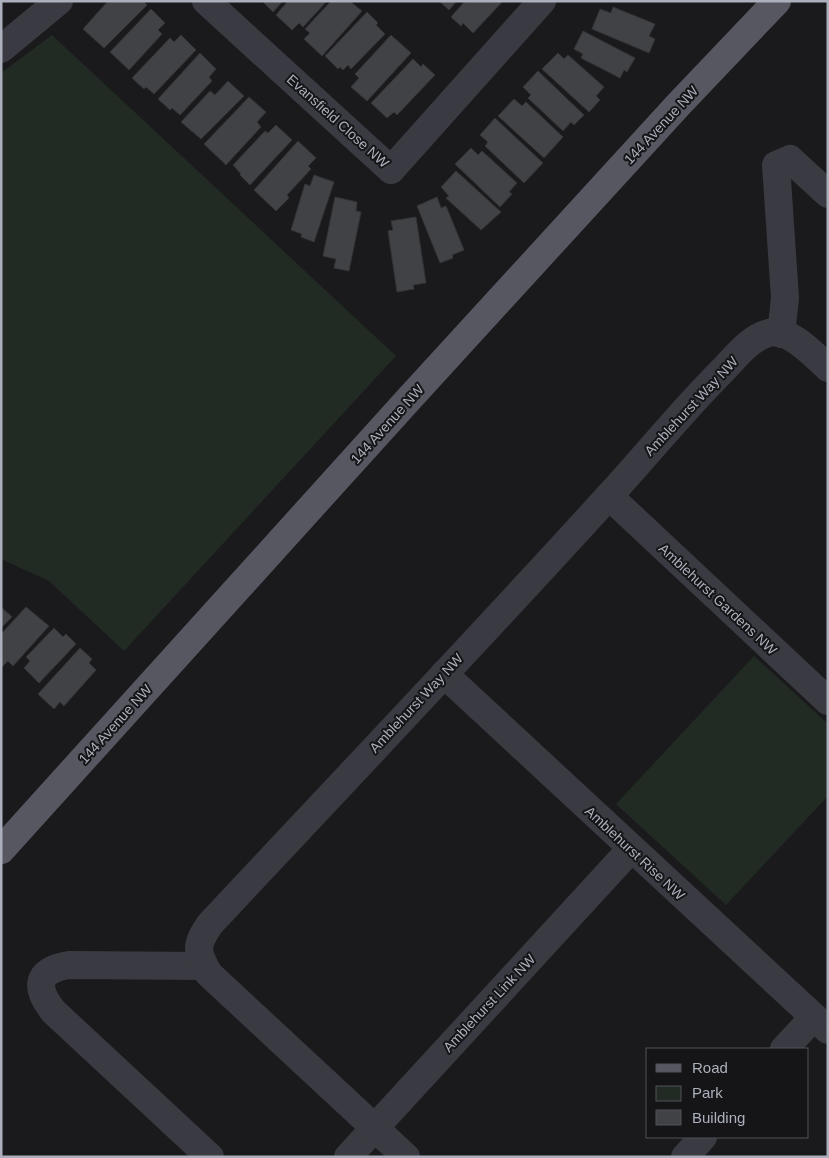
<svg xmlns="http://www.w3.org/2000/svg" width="829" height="1158" font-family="Helvetica,sans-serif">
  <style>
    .green { fill: #212b24 }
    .building { fill: #414246; stroke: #343438 }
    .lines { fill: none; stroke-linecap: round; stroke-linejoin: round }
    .minor { stroke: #3a3b42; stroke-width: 28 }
    .major { stroke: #565761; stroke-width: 28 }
    .labels { text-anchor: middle; stroke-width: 4; stroke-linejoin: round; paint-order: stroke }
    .street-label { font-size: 14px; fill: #acafbc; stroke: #151517 }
  </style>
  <rect width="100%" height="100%" fill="#1a1a1c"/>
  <g class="green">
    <polygon points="52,35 396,356 124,651 49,581 1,559 1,73"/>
    <polygon points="754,656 828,724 828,796 726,905 616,804"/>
  </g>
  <g class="building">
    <polygon points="108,1 143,1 147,5 104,48 83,29"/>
    <polygon points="262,1 283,1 273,12"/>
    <polygon points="288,1 327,1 303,27 299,23 292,30 276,15"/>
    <polygon points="331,1 354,1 352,3 362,11 322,56 304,39 310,33 305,29"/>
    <polygon points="439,1 457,1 449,10"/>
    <polygon points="465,1 503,1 473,33 463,23 461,26 451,17"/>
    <polygon points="613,7 655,24 649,36 655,39 649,53 592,29 600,9 611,13"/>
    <polygon points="151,9 165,23 158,30 162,34 129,70 110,52"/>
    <polygon points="367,12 378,23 376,25 385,34 351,69 348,65 343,70 340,67 338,69 325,56"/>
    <polygon points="583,31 635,58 627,72 624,70 620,78 581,58 583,54 574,49"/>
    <polygon points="181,35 196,50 154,94 146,87 144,89 132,78 170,38 174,42"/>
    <polygon points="391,35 411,53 367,101 351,87 359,78 355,74"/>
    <polygon points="200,53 216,69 209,77 212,81 180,115 172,108 170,110 158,99"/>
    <polygon points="558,53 564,59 568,55 604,87 596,96 600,100 589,112 542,69"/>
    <polygon points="413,59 421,67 423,64 435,75 397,115 394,112 387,118 371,103"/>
    <polygon points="538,71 584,115 574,125 571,122 563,131 528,98 531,95 523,87"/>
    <polygon points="228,81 244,96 201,139 181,122 210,91 215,95"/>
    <polygon points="249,97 266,112 257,122 261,127 226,165 204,144"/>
    <polygon points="514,99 522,106 526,102 563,137 544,158 498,116"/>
    <polygon points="495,118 543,163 524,183 485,146 488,142 480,135"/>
    <polygon points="276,125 292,140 250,185 240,175 241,174 233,165 265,131 268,133"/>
    <polygon points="298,141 316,158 308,166 311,169 287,195 289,198 276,211 254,190"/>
    <polygon points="471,148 478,155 482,151 517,183 509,192 512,194 500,207 455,164"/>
    <polygon points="456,171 501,212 481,230 446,198 449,196 441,187"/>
    <polygon points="314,175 334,182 314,242 301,237 302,234 291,230 305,184 310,186"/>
    <polygon points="335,197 357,202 356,211 361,212 349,271 334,268 336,259 323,256"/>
    <polygon points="437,197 441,208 446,206 464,250 452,255 453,258 440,263 417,206"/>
    <polygon points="416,217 426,283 413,285 414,289 397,292 388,231 393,230 391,221"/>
    <polygon points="1,607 12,617 1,628"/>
    <polygon points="26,607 49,626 13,666 8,661 1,668 1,634"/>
    <polygon points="54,628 63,637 66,634 76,644 39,683 24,668 30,661 26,657"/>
    <polygon points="80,648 92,659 89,663 96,670 64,706 60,702 54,709 38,694"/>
  </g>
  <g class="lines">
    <g class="minor">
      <polyline points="206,1 391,170 542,1"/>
      <polyline points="1,49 59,1"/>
      <polyline points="781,334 785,298 776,165 790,159 828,194"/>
      <polyline points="609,496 828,701"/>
      <polyline points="444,674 828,1030"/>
      <path d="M 204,966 L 69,965 C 36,970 34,988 54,1012 L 210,1157"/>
      <polyline points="784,1049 814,1017"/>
      <polyline points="348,1157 631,849"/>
      <path d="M 406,1157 L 209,974 C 196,951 195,946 210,924 C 343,782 477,641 608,497 C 646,456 681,412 721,372 C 735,358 749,338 769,333 C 789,327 815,356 828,368"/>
      <polyline points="685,1157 703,1137"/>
    </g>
    <polyline class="major" points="1,850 408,400 679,104 777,1"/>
  </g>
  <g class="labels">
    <g class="street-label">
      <text transform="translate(338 121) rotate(42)" y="5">Evansfield Close NW</text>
      <text transform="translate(661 125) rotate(-47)" y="5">144 Avenue NW</text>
      <text transform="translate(691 406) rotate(-47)" y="5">Amblehurst Way NW</text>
      <text transform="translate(387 424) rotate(-48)" y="5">144 Avenue NW</text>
      <text transform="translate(718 599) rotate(43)" y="5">Amblehurst Gardens NW</text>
      <text transform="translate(416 703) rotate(-47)" y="5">Amblehurst Way NW</text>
      <text transform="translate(115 724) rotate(-48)" y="5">144 Avenue NW</text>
      <text transform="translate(635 853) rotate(43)" y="5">Amblehurst Rise NW</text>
      <text transform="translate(489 1003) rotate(-47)" y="5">Amblehurst Link NW</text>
    </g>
  </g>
  <rect width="829" height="1158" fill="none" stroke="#acafbc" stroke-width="5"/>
  <rect x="646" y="1048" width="162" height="90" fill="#151517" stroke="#515359"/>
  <rect x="656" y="1064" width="25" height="8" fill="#565761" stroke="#515359"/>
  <text x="692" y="1073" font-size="15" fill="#acafbc">Road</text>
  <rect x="656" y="1086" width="25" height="15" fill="#212b24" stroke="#515359"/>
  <text x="692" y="1098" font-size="15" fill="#acafbc">Park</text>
  <rect x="656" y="1110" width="25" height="15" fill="#414246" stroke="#515359"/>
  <text x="692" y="1123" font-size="15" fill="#acafbc">Building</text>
</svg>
